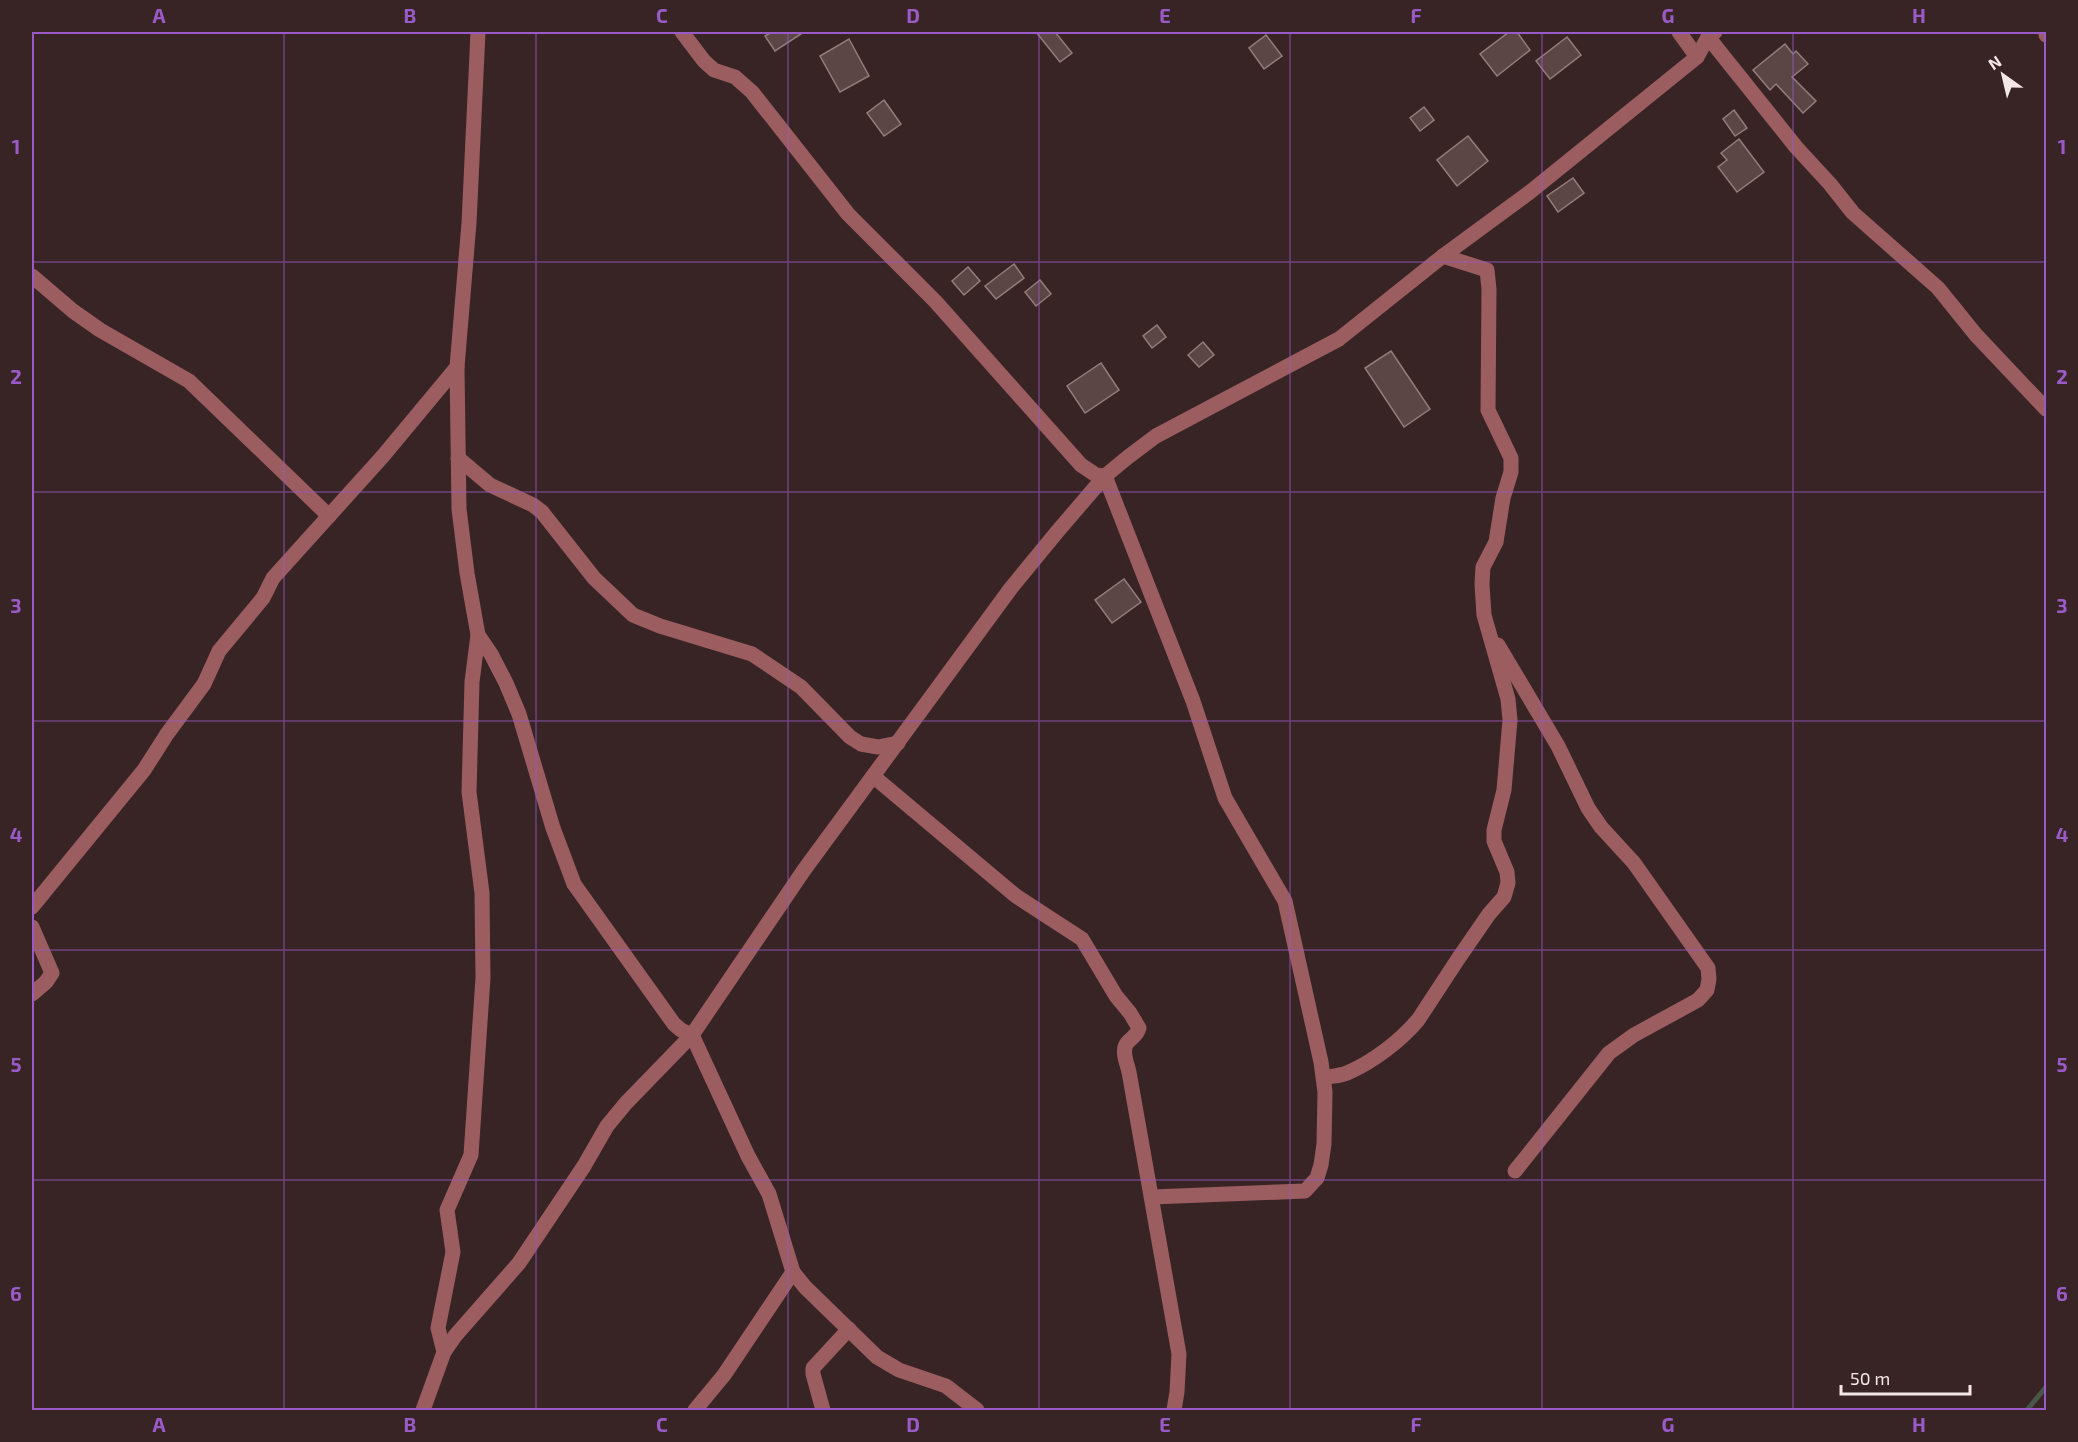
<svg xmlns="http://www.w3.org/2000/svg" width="2078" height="1442" font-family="'Exo 2',sans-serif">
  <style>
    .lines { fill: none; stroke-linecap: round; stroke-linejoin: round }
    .stream { stroke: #4a554a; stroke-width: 5 }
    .building { fill: #5b4545; stroke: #957c7c; stroke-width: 1.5 }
    .minor { stroke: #9b5d5f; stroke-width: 15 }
    .grid { fill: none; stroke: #9a5bc9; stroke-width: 1.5; stroke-opacity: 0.55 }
    .neatline { fill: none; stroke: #9a5bc9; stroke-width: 2 }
    .grid-label { font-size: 20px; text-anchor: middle; font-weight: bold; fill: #9a5bc9 }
  </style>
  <rect width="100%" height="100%" fill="#392425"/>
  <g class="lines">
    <polyline class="stream" points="2027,1410 2046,1387"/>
  </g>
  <g class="building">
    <polygon points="772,32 804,32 775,51 765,36"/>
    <polygon points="1036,32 1055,32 1072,53 1060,62"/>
    <polygon points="1509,32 1517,32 1530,50 1497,76 1480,54"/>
    <polygon points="1266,35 1282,56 1264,69 1249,48"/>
    <polygon points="1567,37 1581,55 1550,79 1536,61"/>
    <polygon points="849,39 869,76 840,92 820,56"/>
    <polygon points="1785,44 1793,54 1796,51 1808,64 1792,77 1816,101 1803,113 1776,84 1770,90 1753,70"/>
    <polygon points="884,100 901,124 884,136 867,113"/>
    <polygon points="1424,107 1434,120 1420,131 1410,118"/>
    <polygon points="1734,110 1747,128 1735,136 1723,119"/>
    <polygon points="1468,136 1488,161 1457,186 1437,160"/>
    <polygon points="1739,139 1764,172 1737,192 1718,167 1727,160 1721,153"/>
    <polygon points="1573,178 1584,193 1558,212 1547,196"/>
    <polygon points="1014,264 1024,278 996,299 985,286"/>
    <polygon points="968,267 980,281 964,295 952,281"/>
    <polygon points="1040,280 1051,294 1036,306 1025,292"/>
    <polygon points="1157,325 1166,337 1152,348 1143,336"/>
    <polygon points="1203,342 1214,355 1199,367 1188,355"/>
    <polygon points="1391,351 1430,409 1404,427 1365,368"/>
    <polygon points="1101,363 1119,390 1085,413 1067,386"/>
    <polygon points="1124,579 1141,602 1112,623 1095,600"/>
  </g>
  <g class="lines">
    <g class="minor">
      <polyline points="682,32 704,61 714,70 735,77 752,92 848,214 935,301 1081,465 1096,475 1105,476 1193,701 1225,798 1285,901 1321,1062 1325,1092 1324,1144 1321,1165 1317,1178 1305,1191 1152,1197"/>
      <polyline points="1679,32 1697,57"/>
      <polyline points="2046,32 2046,35"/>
      <polyline points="1708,37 1796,147 1830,184 1853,213 1938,288 1976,335 2046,409"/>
      <polyline points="32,276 73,311 100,330 189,381 329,516"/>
      <polyline points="458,458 490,485 533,505 542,512 594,578 633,615 660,626 752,654 801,687 850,737 861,744 878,747 898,743"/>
      <polyline points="478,635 491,654 506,683 519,714 553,828 574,884 674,1024 681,1030 692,1035 748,1156 769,1194 793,1272 805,1287 877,1357 899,1370 946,1386 977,1410"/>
      <polyline points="1498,645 1558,746 1588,808 1601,827 1634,863 1708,968 1709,979 1707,990 1698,1000 1634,1035 1609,1053 1515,1171"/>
      <path d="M 873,776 L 1016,896 L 1082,939 L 1116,996 L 1130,1013 L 1139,1028 C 1137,1036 1132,1037 1127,1043 C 1121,1051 1127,1063 1129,1072 L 1179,1354 L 1177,1392 L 1174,1410"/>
      <polyline points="32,907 144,770 167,734 204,684 219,651 263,598 273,578 383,456 457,367"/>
      <polyline points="32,927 52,973 46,982 32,994"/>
      <path d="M 1324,1078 C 1331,1076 1340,1076 1347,1073 C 1373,1062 1400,1041 1418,1020 L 1458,959 L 1489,914 L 1504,897 L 1508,883 L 1507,872 L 1494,841 L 1494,830 L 1504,790 L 1510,720 L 1508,699 L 1484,615 L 1482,584 L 1483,567 L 1496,542 L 1503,498 L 1511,472 L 1511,458 L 1488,410 L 1489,289 L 1487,270 L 1443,256"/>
      <polyline points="444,1352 438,1328 453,1252 447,1210 471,1155 483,978 482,893 469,792 472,682 478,635 467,573 459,509 457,367 469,223 478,32"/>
      <polyline points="423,1410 444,1352 455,1336 519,1263 584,1166 607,1126 626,1103 692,1035 804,870 1011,588 1057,532 1105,476 1128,457 1156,436 1339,339 1443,256 1530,192 1697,57 1708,37 1715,32"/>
      <polyline points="695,1410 724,1375 793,1272"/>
      <polyline points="823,1410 813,1374 813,1368 849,1329"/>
    </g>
  </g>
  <path class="grid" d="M 284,32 L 284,1410M 536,32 L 536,1410M 788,32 L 788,1410M 1039,32 L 1039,1410M 1290,32 L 1290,1410M 1542,32 L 1542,1410M 1793,32 L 1793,1410M 32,262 L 2046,262M 32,492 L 2046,492M 32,721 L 2046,721M 32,950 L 2046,950M 32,1180 L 2046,1180"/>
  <rect width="2078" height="1442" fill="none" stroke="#392425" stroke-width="66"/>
  <g transform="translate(2003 75) rotate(326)" stroke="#392425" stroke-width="4.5" paint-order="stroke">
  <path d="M0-4.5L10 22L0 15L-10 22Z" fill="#f5e7e7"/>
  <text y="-9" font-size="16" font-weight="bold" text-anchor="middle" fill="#f5e7e7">N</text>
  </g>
  <path d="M1841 1385v9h129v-9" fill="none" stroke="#f5e7e7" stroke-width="3"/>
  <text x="1850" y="1385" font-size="18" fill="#f5e7e7" stroke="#392425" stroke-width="4.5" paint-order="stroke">50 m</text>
  <rect x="33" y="33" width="2012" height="1376" class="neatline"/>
  <g class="grid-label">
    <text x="159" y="23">A</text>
    <text x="410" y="23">B</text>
    <text x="662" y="23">C</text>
    <text x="913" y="23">D</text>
    <text x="1165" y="23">E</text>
    <text x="1416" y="23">F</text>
    <text x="1668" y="23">G</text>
    <text x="1919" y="23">H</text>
    <text x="16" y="154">1</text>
    <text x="2062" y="154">1</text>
    <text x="16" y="384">2</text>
    <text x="2062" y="384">2</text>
    <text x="16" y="613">3</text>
    <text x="2062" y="613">3</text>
    <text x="16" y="842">4</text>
    <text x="2062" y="842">4</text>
    <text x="16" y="1072">5</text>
    <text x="2062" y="1072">5</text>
    <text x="16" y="1301">6</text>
    <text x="2062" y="1301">6</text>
    <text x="159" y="1432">A</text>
    <text x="410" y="1432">B</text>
    <text x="662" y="1432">C</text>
    <text x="913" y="1432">D</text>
    <text x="1165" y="1432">E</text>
    <text x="1416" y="1432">F</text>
    <text x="1668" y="1432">G</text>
    <text x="1919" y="1432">H</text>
  </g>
</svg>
